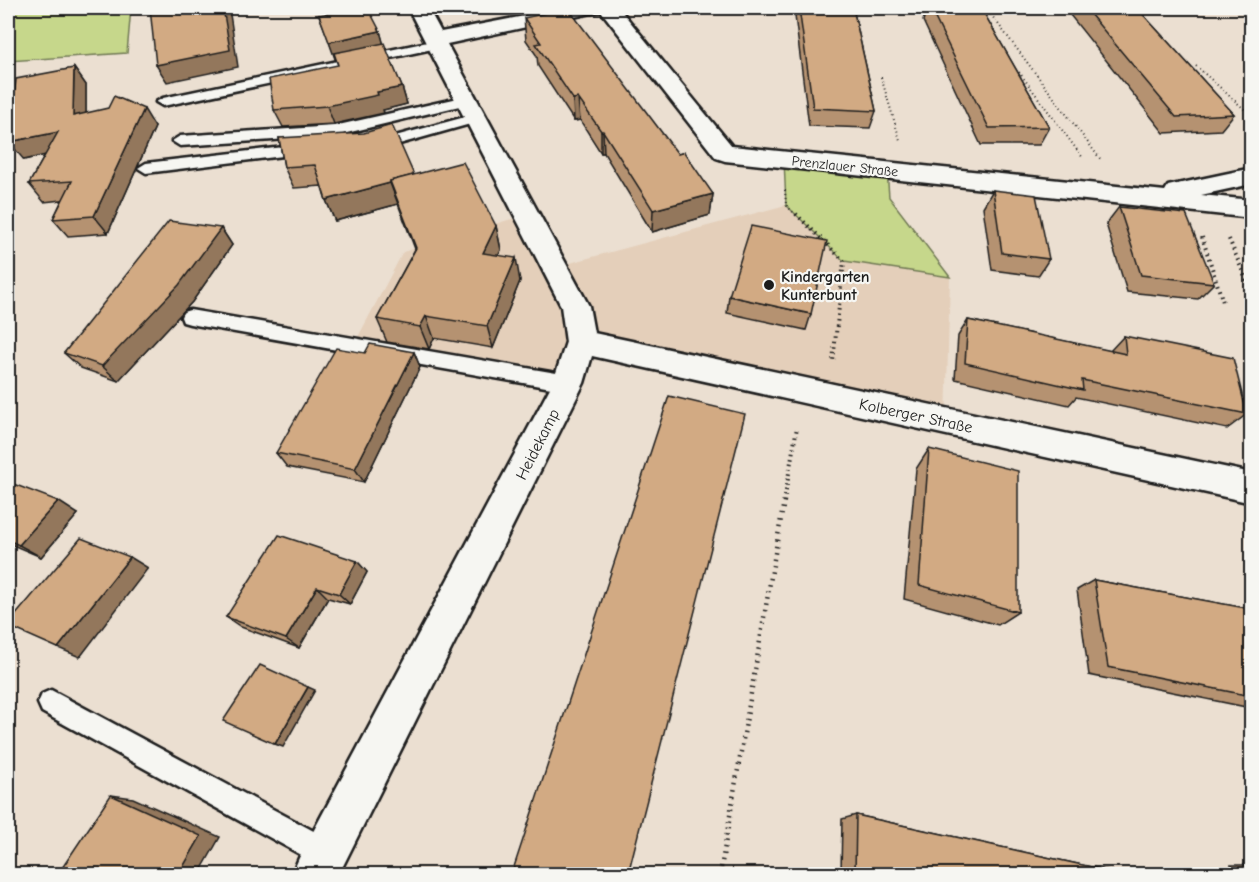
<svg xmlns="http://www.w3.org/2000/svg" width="1259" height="882" font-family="'Comic Neue',sans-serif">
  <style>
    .built { fill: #e4cfba }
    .green { fill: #c6d78b; stroke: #717a54; stroke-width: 1.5 }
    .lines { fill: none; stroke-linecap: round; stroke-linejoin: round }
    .lane-casing { stroke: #1c1c1c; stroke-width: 5 }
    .street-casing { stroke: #1c1c1c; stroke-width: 5 }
    .path-far2 { stroke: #1c1c1c; stroke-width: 2; stroke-dasharray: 1 3; stroke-linecap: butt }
    .path-far1 { stroke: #1c1c1c; stroke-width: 4; stroke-dasharray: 1.5 4; stroke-linecap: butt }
    .path { stroke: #1c1c1c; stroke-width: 4.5; stroke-dasharray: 1.5 5; stroke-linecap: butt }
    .lane { fill: #f6f6f2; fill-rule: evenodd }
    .street { fill: #f6f6f2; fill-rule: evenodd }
    .wall { fill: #b59271; stroke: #1c1c1c; stroke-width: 1.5 }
    .shaded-wall { fill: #93775c; stroke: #1c1c1c; stroke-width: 1.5 }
    .building { fill: #d2aa83; stroke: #1c1c1c; stroke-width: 1.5 }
    .poi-dot { fill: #1c1c1c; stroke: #f6f6f2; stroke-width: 2 }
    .labels { text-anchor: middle; stroke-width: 4.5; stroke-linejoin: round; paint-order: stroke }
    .far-street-label { font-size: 14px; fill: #1c1c1c; stroke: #f6f6f2 }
    .poi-label { font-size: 16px; font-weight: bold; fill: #1c1c1c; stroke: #f6f6f2; text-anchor: start }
    .street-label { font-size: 16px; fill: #1c1c1c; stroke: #f6f6f2 }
  </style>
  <rect width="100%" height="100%" fill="#ebdfd1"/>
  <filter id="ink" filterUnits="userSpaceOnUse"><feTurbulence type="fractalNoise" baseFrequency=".0167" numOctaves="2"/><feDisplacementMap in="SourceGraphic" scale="12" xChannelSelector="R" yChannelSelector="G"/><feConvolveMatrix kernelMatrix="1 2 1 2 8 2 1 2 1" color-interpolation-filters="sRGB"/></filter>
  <g filter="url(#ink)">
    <polygon class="built" points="786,205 844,261 950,277 946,422 581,343 571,373 358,337 403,252 528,214 555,267"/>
    <g class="green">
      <polygon points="8,8 131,8 127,53 8,61"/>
      <polygon points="784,159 887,170 889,197 950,277 844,261 786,205"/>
    </g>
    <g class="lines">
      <g class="lane-casing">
        <g id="lane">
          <polygon points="437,40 442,41 444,44 442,47 163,106 156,102 163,98"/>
          <polygon points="467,96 474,100 472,103 334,136 180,146 172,141 180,136 334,126"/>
          <polygon points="476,114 481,115 483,118 481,121 371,152 363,147 366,144"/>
          <polygon points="310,144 315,146 318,149 315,152 146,173 138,168 146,163"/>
          <polygon points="190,310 568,375 575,377 578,383 575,389 568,391 190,324 183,322 181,317 183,312"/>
          <polygon points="51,690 336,843 340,853 336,863 326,867 316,863 42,712 38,703 42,694"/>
        </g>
      </g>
      <g class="street-casing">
        <polygon id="street" points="408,8 428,8 441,32 566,8 619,8 732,146 1165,191 1168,186 1177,184 1252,168 1252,184 1201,195 1252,200 1252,218 725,161 716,158 601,11 447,44 589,306 594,333 1252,473 1252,503 592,356 584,383 339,874 292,874 299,858 553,382 566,342 561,306"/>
      </g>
      <g class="path-far2">
        <polyline points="986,8 1101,160"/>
        <polyline points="1196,66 1252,116"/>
        <polyline points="1019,72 1083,158"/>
        <polyline points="881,77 900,140"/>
        <polyline points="785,190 786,205 797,216"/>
      </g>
      <g class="path-far1">
        <polyline points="796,214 844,261 833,361"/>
        <polyline points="1202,237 1223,302"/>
        <polyline points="1229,239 1252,294"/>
        <polyline points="784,502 797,427"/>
      </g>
      <polyline class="path" points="720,874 784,501"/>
      <use href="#lane" class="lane"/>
      <use href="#street" class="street"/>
    </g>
    <g class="wall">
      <polygon points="796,8 853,8 876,111 870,128 809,126 795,16"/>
      <polygon points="927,8 981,8 1049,127 1039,145 981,145 923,21"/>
      <polygon points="1067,8 1137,8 1234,114 1221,130 1164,133 1066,10"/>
      <polygon points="319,15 380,31 383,43 402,87 407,104 383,110 384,113 334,124 283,127 274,110 338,65"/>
      <polygon points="524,18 678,154 713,194 710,215 652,232 604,153 601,153 580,120 574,121 538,66 537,56 526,40"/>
      <polygon points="74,68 86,85 86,113 155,127 108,233 68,236 53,219 62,200 44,202 29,184 45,155 24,160"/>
      <polygon points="279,138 414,175 496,226 501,250 498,255 520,281 493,348 434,338 429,349 387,342 377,319 415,249 398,204 335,221 326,200 322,186 294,188 284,167"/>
      <polygon points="993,190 1049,259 1038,276 992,270 983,207"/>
      <polygon points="1119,207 1214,283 1198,299 1127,292 1106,224"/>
      <polygon points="221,228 232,245 192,302 118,381 81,368 64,353"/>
      <polygon points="729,296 811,314 806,330 727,313"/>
      <polygon points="968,320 1110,351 1124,336 1247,414 1227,429 1076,397 1069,405 955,379 958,336"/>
      <polygon points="414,352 420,367 364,482 287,467 276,453 365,353"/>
      <polygon points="929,449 1018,612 998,625 904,599 916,469"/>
      <polygon points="8,482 78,514 41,557 8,543"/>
      <polygon points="357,561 367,572 350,604 328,598 299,648 241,627 226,617"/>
      <polygon points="1094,580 1251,609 1251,708 1089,675 1077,590"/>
      <polygon points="856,815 1123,874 841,874 842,819"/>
      <polygon points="1231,865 1251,865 1251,874 1234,874"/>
    </g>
    <g class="shaded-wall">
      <polygon points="223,8 229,8 238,67 167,82 156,65"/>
      <polygon points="380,31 385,49 335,59 329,42"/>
      <polygon points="74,68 86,85 86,134 73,116"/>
      <polygon points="402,87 407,104 383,110 384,113 334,124 327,106 377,92"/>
      <polygon points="578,98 580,120 574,121 573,99"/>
      <polygon points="144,109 155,127 108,233 94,216"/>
      <polygon points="601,131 603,131 604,153 601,153"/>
      <polygon points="58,132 72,149 24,160 9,142"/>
      <polygon points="390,183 398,204 335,221 326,200"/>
      <polygon points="713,194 710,215 652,232 653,210"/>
      <polygon points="496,226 501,250 489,276 483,253"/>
      <polygon points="221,228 232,245 192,302 118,381 102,366"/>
      <polygon points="516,258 520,281 493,348 487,326"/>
      <polygon points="426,316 434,338 429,349 420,327"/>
      <polygon points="414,352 420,367 364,482 355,469"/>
      <polygon points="58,501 78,514 41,557 19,545"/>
      <polygon points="130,557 148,568 80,657 58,648"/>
      <polygon points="357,561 367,572 350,604 339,594"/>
      <polygon points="317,587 328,598 299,648 286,639"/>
      <polygon points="308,687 315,690 283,747 275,744"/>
      <polygon points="111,795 133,798 220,837 199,874 179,874"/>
    </g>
    <g class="building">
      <polygon points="150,8 223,8 230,50 156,65"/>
      <polygon points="356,8 368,8 380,31 329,42 319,15"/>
      <polygon points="568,8 678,154 684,152 713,194 653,210 603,131 601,131 578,98 573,99 536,44 541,43 524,18"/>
      <polygon points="799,8 853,8 876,111 813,108"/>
      <polygon points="930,8 981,8 1049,127 989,128"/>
      <polygon points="1085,8 1137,8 1234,114 1176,117"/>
      <polygon points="384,43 402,87 377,92 378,95 327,106 274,110 269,79 338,65 334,53"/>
      <polygon points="74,68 73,116 108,108 114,96 144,109 94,216 53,219 72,181 29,184 58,132 9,142 16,79"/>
      <polygon points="392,125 414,175 390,181 390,183 326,200 315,165 284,167 279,138 364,133"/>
      <polygon points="463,162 496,226 483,253 516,258 487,326 426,316 420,327 377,319 416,248 390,181"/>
      <polygon points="993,190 1036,195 1049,259 1002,253"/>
      <polygon points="1119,207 1186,214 1214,283 1141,275"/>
      <polygon points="169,221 221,228 179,285 102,366 64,353"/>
      <polygon points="751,226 827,241 811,314 729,296"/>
      <polygon points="968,320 1126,354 1124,336 1233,358 1247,414 1082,380 1083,390 965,363"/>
      <polygon points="370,344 414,352 355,469 276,453 336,348 365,353"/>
      <polygon points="669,396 745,414 628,874 515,874 512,873"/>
      <polygon points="929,449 1018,471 1018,612 919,585"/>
      <polygon points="8,482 58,501 19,545 8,540"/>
      <polygon points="279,535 357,561 339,594 317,587 286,639 226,617"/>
      <polygon points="81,538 130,557 58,648 8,626 8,624"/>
      <polygon points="1094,580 1251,609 1251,696 1108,667"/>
      <polygon points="260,665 308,687 275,744 223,721"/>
      <polygon points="111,795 201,836 179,874 58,874"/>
      <polygon points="856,815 1123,874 855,874"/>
    </g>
  </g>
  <circle class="poi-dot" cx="769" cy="285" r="6"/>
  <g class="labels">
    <g class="far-street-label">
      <text transform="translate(845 166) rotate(6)" y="5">Prenzlauer Straße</text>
    </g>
    <g class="poi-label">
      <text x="781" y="282">Kindergarten<tspan x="781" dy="18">Kunterbunt</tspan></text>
    </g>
    <g class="street-label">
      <text transform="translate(916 415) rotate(12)" y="6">Kolberger Straße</text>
      <text transform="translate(537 444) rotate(-63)" y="6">Heidekamp</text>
    </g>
  </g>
  <rect width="1259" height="882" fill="none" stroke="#f6f6f2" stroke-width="30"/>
  <rect x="15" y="15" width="1229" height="852" fill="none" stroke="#1c1c1c" stroke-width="2" filter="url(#ink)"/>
</svg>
